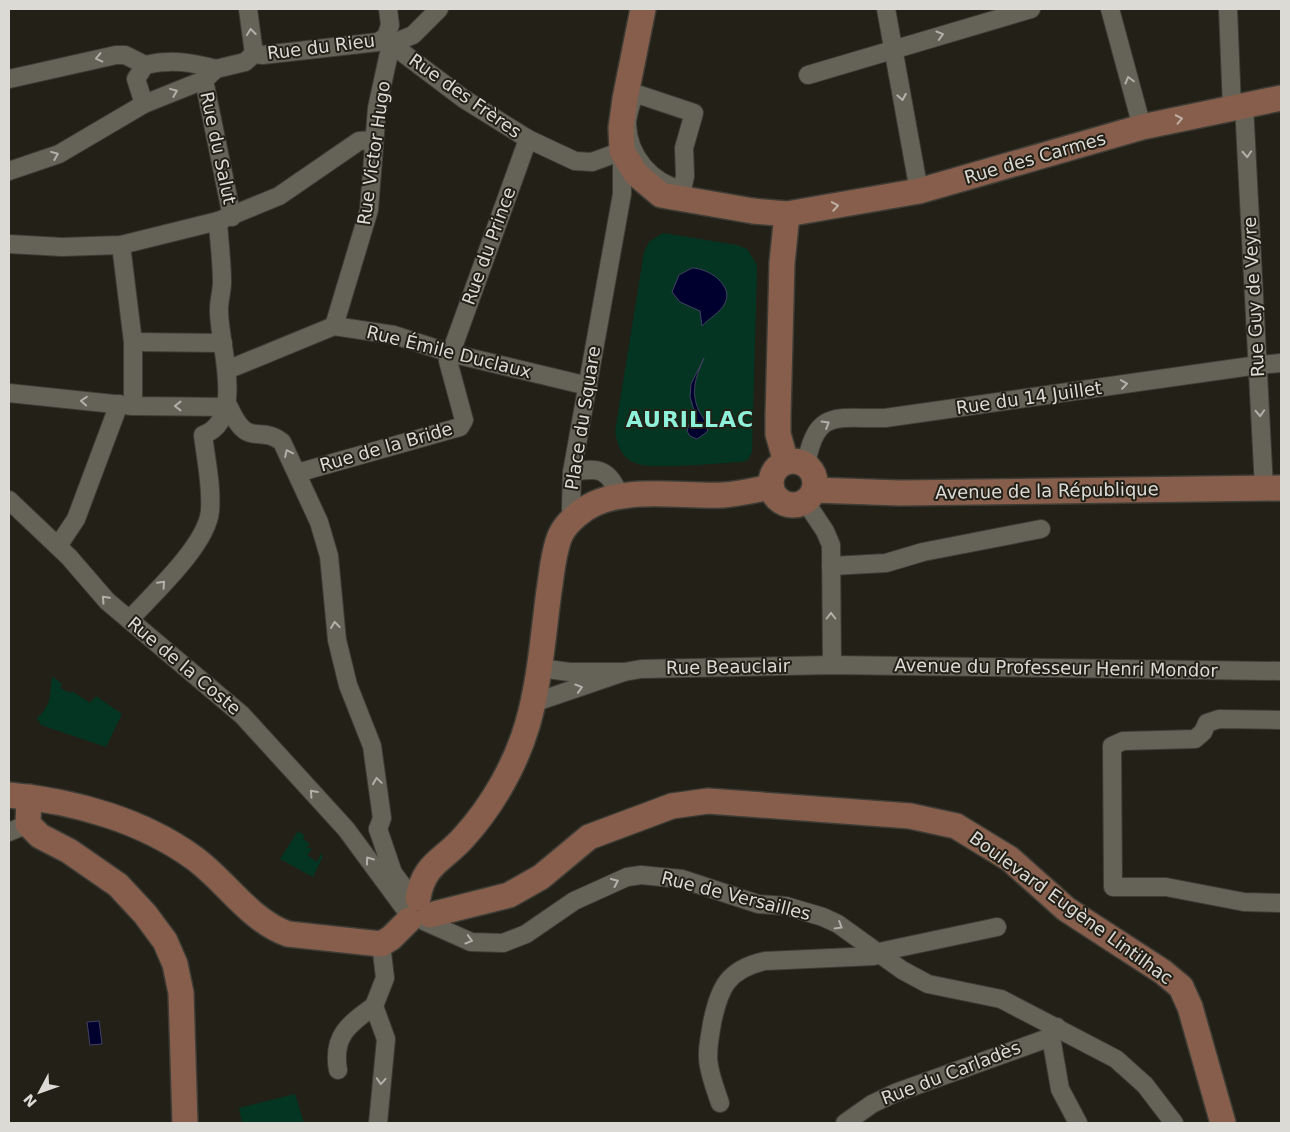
<svg xmlns="http://www.w3.org/2000/svg" width="1290" height="1132" font-family="'DejaVu Sans',sans-serif">
  <style>
    .green { fill: #043522 }
    .water { fill: #00002e; stroke: #424160 }
    .lines { fill: none; stroke-linecap: round; stroke-linejoin: round }
    .street-casing { stroke: #3d3c35; stroke-width: 20 }
    .secondary-casing { stroke: #3d3c35; stroke-width: 28 }
    .street { stroke: #656358; stroke-width: 18 }
    .secondary { stroke: #865e4b; stroke-width: 25 }
    .oneway { stroke: #b2b0a9 }
    .oneway2 { stroke: #beafa4 }
    .labels { text-anchor: middle; stroke-width: 4; stroke-linejoin: round; paint-order: stroke }
    .street-label { font-size: 18px; fill: #dcdad4; stroke: #222017 }
    .district-label { font-size: 22px; font-weight: bold; letter-spacing: 1px; fill: #8ef2da; stroke: #222017 }
  </style>
  <rect width="100%" height="100%" fill="#222017"/>
  <g class="green">
    <path d="M 663,233 L 737,245 L 747,249 L 757,265 L 752,452 L 748,460 L 740,462 C 720,463 649,470 635,463 C 621,457 618,446 615,432 L 644,252 L 649,242 Z"/>
    <path d="M 52,676 L 62,684 L 60,688 L 70,693 L 72,691 L 90,703 L 96,696 L 122,714 L 106,747 L 41,725 L 37,718 C 52,706 50,693 52,676 Z"/>
    <polygon points="298,831 305,836 303,839 310,844 307,847 312,849 307,855 317,862 321,854 323,856 313,877 280,859"/>
    <polygon points="295,1094 304,1123 242,1123 239,1108"/>
  </g>
  <g class="water">
    <path d="M 692,268 C 708,268 734,285 725,303 C 720,313 709,318 702,326 L 700,311 L 680,302 L 672,292 L 679,275 Z"/>
    <path d="M 704,358 C 696,376 690,392 699,411 C 702,417 707,422 708,428 L 707,432 L 697,439 L 690,436 L 687,431 L 689,424 L 696,417 L 690,397 L 691,384 Z"/>
    <polygon points="99,1021 102,1044 90,1045 87,1022"/>
  </g>
  <g class="lines">
    <g class="street-casing">
      <g id="street">
        <polyline points="248,9 254,54"/>
        <polyline points="886,9 919,191"/>
        <polyline points="1110,9 1142,127"/>
        <polyline points="1228,9 1232,108"/>
        <polyline points="386,37 391,44 464,99 528,139 575,161 592,162 622,151 622,194 572,472 571,509 576,515"/>
        <polyline points="386,37 390,25 388,9"/>
        <polyline points="391,44 413,35 439,9"/>
        <polyline points="808,75 1031,9"/>
        <polyline points="9,79 116,55 125,55 145,65"/>
        <polyline points="204,80 232,217"/>
        <path d="M 634,93 L 694,113 L 684,148 L 685,176 L 682,190 C 651,183 628,156 627,124 C 627,114 632,103 634,93 Z"/>
        <path d="M 144,104 L 136,79 L 145,65 C 171,59 191,62 216,69"/>
        <polyline points="1244,105 1264,488"/>
        <polyline points="9,171 59,154 144,104 204,80 216,69 245,62 254,54 263,55 378,42 386,37"/>
        <polyline points="9,244 62,247 121,245 218,221 279,196 359,141 373,140"/>
        <polyline points="121,245 133,342 133,406"/>
        <polyline points="334,326 369,210 377,108 391,44"/>
        <polyline points="133,342 223,343"/>
        <polyline points="227,370 334,326 394,335 450,353 588,386"/>
        <path d="M 9,393 L 133,406 L 229,407 C 248,450 259,424 282,442 L 319,522 L 329,556 L 337,640 L 348,685 L 372,746 L 382,818 L 378,829"/>
        <path d="M 806,465 C 816,408 836,419 885,418 L 1258,365 L 1281,363"/>
        <path d="M 572,472 C 600,467 608,469 620,496"/>
        <polyline points="297,473 460,427 464,420 448,361 528,139"/>
        <polyline points="9,500 69,557 107,601 242,715 346,829 405,909"/>
        <polyline points="805,501 825,531 831,545 832,665"/>
        <polyline points="58,546 76,519 119,404"/>
        <polyline points="831,566 886,563 923,552 1041,529"/>
        <path d="M 129,620 C 152,595 207,545 210,511 C 212,486 206,460 203,435 C 247,419 218,343 219,309 C 219,300 222,291 222,282 C 222,262 219,241 218,221"/>
        <polyline points="624,672 641,669 832,665 1281,671"/>
        <polyline points="533,703 624,672 570,672 539,668"/>
        <polyline points="1281,720 1219,719 1207,723 1203,732 1195,739 1123,741 1112,746 1113,887 1166,887 1244,902 1281,903"/>
        <polyline points="378,829 393,873 405,889"/>
        <polyline points="9,832 28,824"/>
        <polyline points="424,921 471,942 503,943 526,934 574,901 627,877 641,875 682,879 758,904 786,906 823,917 838,924 902,970 928,984 1001,999 1116,1059 1145,1085 1174,1123"/>
        <polyline points="1051,1037 1060,1089 1078,1123"/>
        <path d="M 338,1070 C 332,1036 349,1024 374,1006"/>
        <path d="M 720,1103 C 716,1091 711,1078 709,1066 C 706,1052 710,1037 712,1023 C 719,989 727,969 765,961 L 874,956 L 879,952 L 997,927"/>
        <polyline points="378,1123 386,1039 374,1006 385,978 381,944"/>
        <polyline points="845,1123 872,1104 895,1093 1051,1037 1057,1027"/>
      </g>
    </g>
    <g class="secondary-casing">
      <g id="secondary">
        <polyline points="643,9 625,99 621,128 622,151 636,174 661,195 753,211 787,214 919,191 1142,127 1281,98"/>
        <circle cx="793" cy="483" r="22"/>
        <polyline points="786,462 778,434 778,416 782,263 787,214"/>
        <polyline points="814,490 900,493 1281,488"/>
        <path d="M 9,795 C 73,801 142,820 194,858 C 227,882 249,920 288,934 L 381,944 L 391,938 L 409,920"/>
        <polyline points="29,797 28,824 40,836 69,851 118,885 145,914 165,941 175,964 181,993 185,1123"/>
        <path d="M 418,898 C 424,863 443,861 464,837 C 492,806 515,766 527,726 C 540,682 543,636 549,591 C 552,573 553,553 560,536 C 565,524 575,516 585,509 C 620,485 681,497 723,495 C 739,494 755,490 771,487"/>
        <polyline points="430,915 509,895 541,877 589,837 672,806 708,801 910,816 956,826 1010,859 1066,909 1163,972 1181,987 1190,1007 1223,1123"/>
      </g>
    </g>
    <use href="#street" class="street"/>
    <use href="#secondary" class="secondary"/>
  </g>
  <defs><path id="oneway-chevron" d="M-2-3.5L2.5 0L-2 3.5" fill="none" stroke-width="1.6" stroke-linecap="round" stroke-linejoin="round" transform="scale(1.25)"/></defs>
  <g class="oneway">
    <use href="#oneway-chevron" transform="translate(251 32) rotate(-97)"/>
    <use href="#oneway-chevron" transform="translate(940 35) rotate(-16)"/>
    <use href="#oneway-chevron" transform="translate(99 58) rotate(167)"/>
    <use href="#oneway-chevron" transform="translate(1129 80) rotate(-105)"/>
    <use href="#oneway-chevron" transform="translate(174 92) rotate(-22)"/>
    <use href="#oneway-chevron" transform="translate(902 97) rotate(80)"/>
    <use href="#oneway-chevron" transform="translate(1247 154) rotate(87)"/>
    <use href="#oneway-chevron" transform="translate(55 155) rotate(-22)"/>
    <use href="#oneway-chevron" transform="translate(1124 384) rotate(-8)"/>
    <use href="#oneway-chevron" transform="translate(84 401) rotate(-176)"/>
    <use href="#oneway-chevron" transform="translate(178 406) rotate(-180)"/>
    <use href="#oneway-chevron" transform="translate(1260 413) rotate(87)"/>
    <use href="#oneway-chevron" transform="translate(826 424) rotate(-31)"/>
    <use href="#oneway-chevron" transform="translate(288 453) rotate(-115)"/>
    <use href="#oneway-chevron" transform="translate(162 584) rotate(-47)"/>
    <use href="#oneway-chevron" transform="translate(105 599) rotate(-133)"/>
    <use href="#oneway-chevron" transform="translate(831 616) rotate(-90)"/>
    <use href="#oneway-chevron" transform="translate(335 625) rotate(-97)"/>
    <use href="#oneway-chevron" transform="translate(579 688) rotate(-17)"/>
    <use href="#oneway-chevron" transform="translate(377 781) rotate(-98)"/>
    <use href="#oneway-chevron" transform="translate(313 793) rotate(-132)"/>
    <use href="#oneway-chevron" transform="translate(369 860) rotate(-126)"/>
    <use href="#oneway-chevron" transform="translate(615 882) rotate(-24)"/>
    <use href="#oneway-chevron" transform="translate(839 926) rotate(31)"/>
    <use href="#oneway-chevron" transform="translate(469 940) rotate(16)"/>
    <use href="#oneway-chevron" transform="translate(381 1081) rotate(94)"/>
  </g>
  <g class="oneway2">
    <use href="#oneway-chevron" transform="translate(1179 119) rotate(-12)"/>
    <use href="#oneway-chevron" transform="translate(835 206) rotate(-10)"/>
  </g>
  <g class="labels">
    <g class="street-label">
      <text transform="translate(321 47) rotate(-7)" y="6">Rue du Rieu</text>
      <text transform="translate(465 96) rotate(35)" y="6">Rue des Frères</text>
      <text transform="translate(218 148) rotate(78)" y="6">Rue du Salut</text>
      <text transform="translate(374 153) rotate(-82)" y="6">Rue Victor Hugo</text>
      <text transform="translate(1035 158) rotate(-16)" y="6">Rue des Carmes</text>
      <text transform="translate(489 246) rotate(-70)" y="6">Rue du Prince</text>
      <text transform="translate(1254 297) rotate(-93)" y="6">Rue Guy de Veyre</text>
      <text transform="translate(449 352) rotate(14)" y="6">Rue Émile Duclaux</text>
      <text transform="translate(1029 398) rotate(-8)" y="6">Rue du 14 Juillet</text>
      <text transform="translate(583 418) rotate(-81)" y="6">Place du Square</text>
      <text transform="translate(386 447) rotate(-16)" y="6">Rue de la Bride</text>
      <text transform="translate(1047 491) rotate(-1)" y="6">Avenue de la République</text>
      <text transform="translate(184 666) rotate(40)" y="6">Rue de la Coste</text>
      <text transform="translate(728 667) rotate(-1)" y="6">Rue Beauclair</text>
      <text transform="translate(1056 668) rotate(1)" y="6">Avenue du Professeur Henri Mondor</text>
      <text transform="translate(736 896) rotate(14)" y="6">Rue de Versailles</text>
      <text transform="translate(1071 908) rotate(36)" y="6">Boulevard Eugène Lintilhac</text>
      <text transform="translate(951 1073) rotate(-21)" y="6">Rue du Carladès</text>
    </g>
    <g class="district-label">
      <text x="690" y="427">AURILLAC</text>
    </g>
  </g>
  <rect width="1290" height="1132" fill="none" stroke="#dcdad4" stroke-width="20"/>
  <g transform="translate(40 1092) rotate(229)" stroke="#222017" stroke-width="4" paint-order="stroke">
  <path d="M0-4L9 19L0 12L-9 19Z" fill="#dcdad4"/>
  <text y="-8" font-size="14" font-weight="bold" text-anchor="middle" fill="#dcdad4">N</text>
  </g>
</svg>
